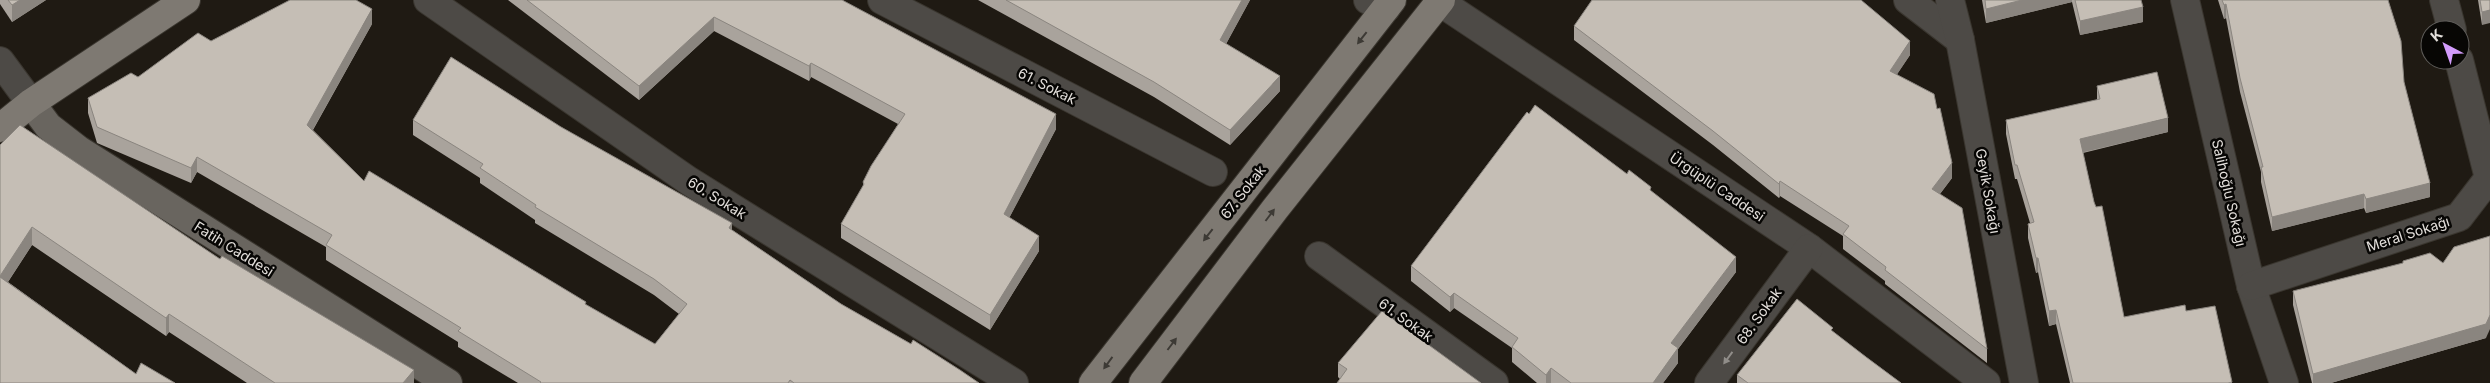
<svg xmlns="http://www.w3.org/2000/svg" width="2490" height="383" font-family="Inter,sans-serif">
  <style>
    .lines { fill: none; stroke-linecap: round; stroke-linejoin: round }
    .street-casing { stroke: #3a362f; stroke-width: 30 }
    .secondary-casing { stroke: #3a362f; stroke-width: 30 }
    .primary-casing { stroke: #3a362f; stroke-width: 30 }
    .street { stroke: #4d4a46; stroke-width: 28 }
    .secondary { stroke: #69655f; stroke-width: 28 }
    .primary { stroke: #7e7972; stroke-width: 28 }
    .wall { fill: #a9a39c }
    .shaded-wall { fill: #8a857f }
    .building { fill: #c5beb5; stroke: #8a857f }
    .oneway { fill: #3d3a35 }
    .oneway2 { fill: #908d89 }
    .labels { text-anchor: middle; stroke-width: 5; stroke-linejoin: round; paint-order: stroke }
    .street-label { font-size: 14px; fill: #e3dfdb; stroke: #070604 }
  </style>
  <rect width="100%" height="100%" fill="#1f1a13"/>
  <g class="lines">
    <g class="street-casing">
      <g id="street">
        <polyline points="428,0 689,181 1014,383"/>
        <polyline points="882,0 1213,172"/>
        <polyline points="1368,0 1386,8"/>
        <polyline points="1908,0 1960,40"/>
        <polyline points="1950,0 1960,40 2024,383"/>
        <polyline points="2185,0 2251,286 2284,383"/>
        <polyline points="2444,0 2452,30"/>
        <polyline points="1440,2 1809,248 1986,383"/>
        <polyline points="0,61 31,103"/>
        <polyline points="1319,256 1494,383"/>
        <polyline points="2251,286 2459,217 2489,178 2459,60"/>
        <polyline points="1709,383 1809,248"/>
      </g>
    </g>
    <g class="secondary-casing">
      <polyline id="secondary" points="31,103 48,126 79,150 448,383"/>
    </g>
    <g class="primary-casing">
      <g id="primary">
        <polyline points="0,128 31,103 186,0"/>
        <polyline points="1093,383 1392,0"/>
        <polyline points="1143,383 1275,209 1441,0"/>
      </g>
    </g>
    <use href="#street" class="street"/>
    <use href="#secondary" class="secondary"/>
    <use href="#primary" class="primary"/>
  </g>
  <g class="wall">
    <polygon points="0,0 46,0 12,22 0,4"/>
    <polygon points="508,0 842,0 1056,129 1009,218 1039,251 990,330 841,238 841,224 863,186 863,182 898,124 811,77 809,81 714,31 639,100"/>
    <polygon points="978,0 1250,0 1226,44 1280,91 1230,145 1154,97"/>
    <polygon points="1982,0 2141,0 2143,22 2080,35 2072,2 1986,23"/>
    <polygon points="2218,0 2388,0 2404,82 2430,197 2366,213 2364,208 2272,231 2261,182 2261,172 2240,92 2226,18 2224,19"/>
    <polygon points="2478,0 2490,0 2482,25"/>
    <polygon points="372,24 313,130 364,181 655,344 679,314 654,295 535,223 535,220 480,183 480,178 413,135 413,120 561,127 732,230 841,304 911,344 979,383 518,383 458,347 458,342 326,260 326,247 197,172 191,183 97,143 88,113 88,98 138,77"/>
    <polygon points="1574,26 1910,55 1897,74 1952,178 1940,194 1987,349 1987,363 1885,284 1885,281 1843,249 1843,236 1780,196 1779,198 1713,145 1574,40"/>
    <polygon points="2097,86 2168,132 2083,153 2094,202 2124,317 2186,311 2232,383 2070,383 2056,324 2049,326 2038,272 2036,273 2028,238 2028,224 2030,223 2017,179 2015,179 2006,134 2006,120 2097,100"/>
    <polygon points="1529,114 1627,174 1651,191 1736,272 1678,349 1678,363 1663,383 1537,383 1512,362 1512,348 1454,308 1450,312 1411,281 1411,266"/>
    <polygon points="0,145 220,259 414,383 247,383 169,332 166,336 32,245 8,282 136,374 175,383 0,383"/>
    <polygon points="2293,291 2486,338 2331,383 2312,383 2293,305"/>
    <polygon points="1833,332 1866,357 1901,383 1737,383 1737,375"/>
    <polygon points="1338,363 1481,383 1340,379 1338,377"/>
  </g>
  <g class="shaded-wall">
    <polygon points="20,0 46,0 12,22 12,5"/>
    <polygon points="1242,0 1250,0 1220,55 1220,40"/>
    <polygon points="2022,0 2072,0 2072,2 1986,23 1986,9"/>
    <polygon points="2226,4 2226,18 2224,19 2224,5"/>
    <polygon points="2143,7 2143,22 2080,35 2080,21"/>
    <polygon points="372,9 372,24 307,140 307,125"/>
    <polygon points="2490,10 2490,23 2482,25 2482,12"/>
    <polygon points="714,17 714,31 639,100 639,86"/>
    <polygon points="1910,41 1910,55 1890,85 1890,71"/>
    <polygon points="811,63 811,77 809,81 809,66"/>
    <polygon points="1280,76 1280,91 1230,145 1230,130"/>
    <polygon points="1056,114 1056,129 1004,228 1004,214"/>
    <polygon points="2168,118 2168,132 2080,153 2080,139"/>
    <polygon points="197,157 197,172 191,183 191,168"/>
    <polygon points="1952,163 1952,178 1932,204 1932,189"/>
    <polygon points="1780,181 1780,196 1779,198 1779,184"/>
    <polygon points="2430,183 2430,197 2366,213 2366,199"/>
    <polygon points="2364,194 2364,208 2272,231 2272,217"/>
    <polygon points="732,223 732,238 729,228"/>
    <polygon points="32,227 32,245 0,294 0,276"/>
    <polygon points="1039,236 1039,251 990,330 990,315"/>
    <polygon points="1736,257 1736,272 1678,349 1678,363 1663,383 1653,383 1671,343"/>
    <polygon points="2036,258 2038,258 2038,272 2036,273"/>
    <polygon points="1454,293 1454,308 1450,312 1450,297"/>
    <polygon points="2056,310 2056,324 2049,326 2049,311"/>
    <polygon points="169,314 169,332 166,336 166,318"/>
    <polygon points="2490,315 2490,329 2486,338 2331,383 2313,383 2313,374"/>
    <polygon points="1551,368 1551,383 1546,383 1546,375"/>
    <polygon points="414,370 414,383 403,383"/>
  </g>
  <g class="building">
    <polygon points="8,0 20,0 12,5"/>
    <polygon points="290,0 356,0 372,9 307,125 364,181 369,171 586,302 585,304 655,344 687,304 654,279 535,207 536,205 480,168 483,164 413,120 451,57 561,127 732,223 729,228 841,304 911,344 913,340 960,370 979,383 794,383 790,380 788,383 540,383 541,382 458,331 461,328 326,245 332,235 197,157 191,168 97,127 88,98 131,73 138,77 198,33 211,41"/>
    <polygon points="527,0 842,0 1056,114 1004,214 1039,236 990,315 841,224 864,184 863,182 871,166 905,114 811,63 809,66 714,17 639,86"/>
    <polygon points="1006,0 1242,0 1220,40 1280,76 1230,130 1154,82"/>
    <polygon points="1592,0 1861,0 1910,41 1890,71 1934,94 1937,109 1940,108 1952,163 1932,189 1962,208 1987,349 1885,270 1886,267 1843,234 1849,226 1780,181 1779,184 1713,131 1574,26"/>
    <polygon points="1985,0 2022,0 1986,9"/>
    <polygon points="2075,0 2141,0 2143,7 2080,21"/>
    <polygon points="2222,0 2388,0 2401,41 2404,82 2430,183 2366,199 2364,194 2272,217 2261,167 2263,167 2240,78 2226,4 2224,5"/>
    <polygon points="2480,0 2490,0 2490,10 2482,12"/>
    <polygon points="2157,72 2168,118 2080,139 2094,202 2096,207 2102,206 2124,317 2185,305 2186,311 2215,306 2232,382 2228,383 2073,383 2056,310 2049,311 2038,258 2036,258 2028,224 2034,222 2017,165 2015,165 2006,120 2100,99 2097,86"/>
    <polygon points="1535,105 1627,174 1629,170 1651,187 1650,190 1736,257 1671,343 1678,348 1653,383 1571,383 1551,368 1546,375 1512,347 1518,338 1454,293 1450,297 1411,266 1527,112 1529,114"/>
    <polygon points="20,125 220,259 222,256 414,370 403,383 275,383 169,314 166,318 32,227 0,276 0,145"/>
    <polygon points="2490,236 2490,315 2486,324 2313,374 2293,291 2403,263 2403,261 2430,253 2443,263 2454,247"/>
    <polygon points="0,277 136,374 141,363 175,383 0,383"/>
    <polygon points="1797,299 1833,328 1831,330 1866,357 1901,383 1748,383 1737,375"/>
    <polygon points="1382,311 1481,383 1337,383 1347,369 1338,363"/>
  </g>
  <defs><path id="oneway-solid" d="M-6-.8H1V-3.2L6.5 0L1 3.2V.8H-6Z" transform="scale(1.25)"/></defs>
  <g class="oneway">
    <use href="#oneway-solid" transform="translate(1362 38) rotate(128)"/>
    <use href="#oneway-solid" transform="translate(1270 215) rotate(-53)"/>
    <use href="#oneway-solid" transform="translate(1208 235) rotate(128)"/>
    <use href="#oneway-solid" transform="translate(1172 344) rotate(-53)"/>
    <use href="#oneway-solid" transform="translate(1108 363) rotate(126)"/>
  </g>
  <use class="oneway2" href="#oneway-solid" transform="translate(1728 358) rotate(126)"/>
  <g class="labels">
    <g class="street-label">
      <text transform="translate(1047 86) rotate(27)" y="5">61. Sokak</text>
      <text transform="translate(1717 187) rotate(34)" y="5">Ürgüplü Caddesi</text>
      <text transform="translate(1988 191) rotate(80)" y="5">Geyik Sokağı</text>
      <text transform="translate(1243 192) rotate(-52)" y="5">67. Sokak</text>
      <text transform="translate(2229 193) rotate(77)" y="5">Salihoğlu Sokağı</text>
      <text transform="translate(717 198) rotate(32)" y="5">60. Sokak</text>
      <text transform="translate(2408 234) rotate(-18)" y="5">Meral Sokağı</text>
      <text transform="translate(234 249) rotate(32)" y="5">Fatih Caddesi</text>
      <text transform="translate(1759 316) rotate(-54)" y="5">68. Sokak</text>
      <text transform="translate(1406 320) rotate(36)" y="5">61. Sokak</text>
    </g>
  </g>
  <g transform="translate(2445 45) rotate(319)"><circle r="24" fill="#070604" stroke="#5f5d5a"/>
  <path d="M0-4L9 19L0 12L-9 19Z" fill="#d39cfc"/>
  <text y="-8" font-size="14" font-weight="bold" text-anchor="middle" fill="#e3dfdb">K</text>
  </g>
</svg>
